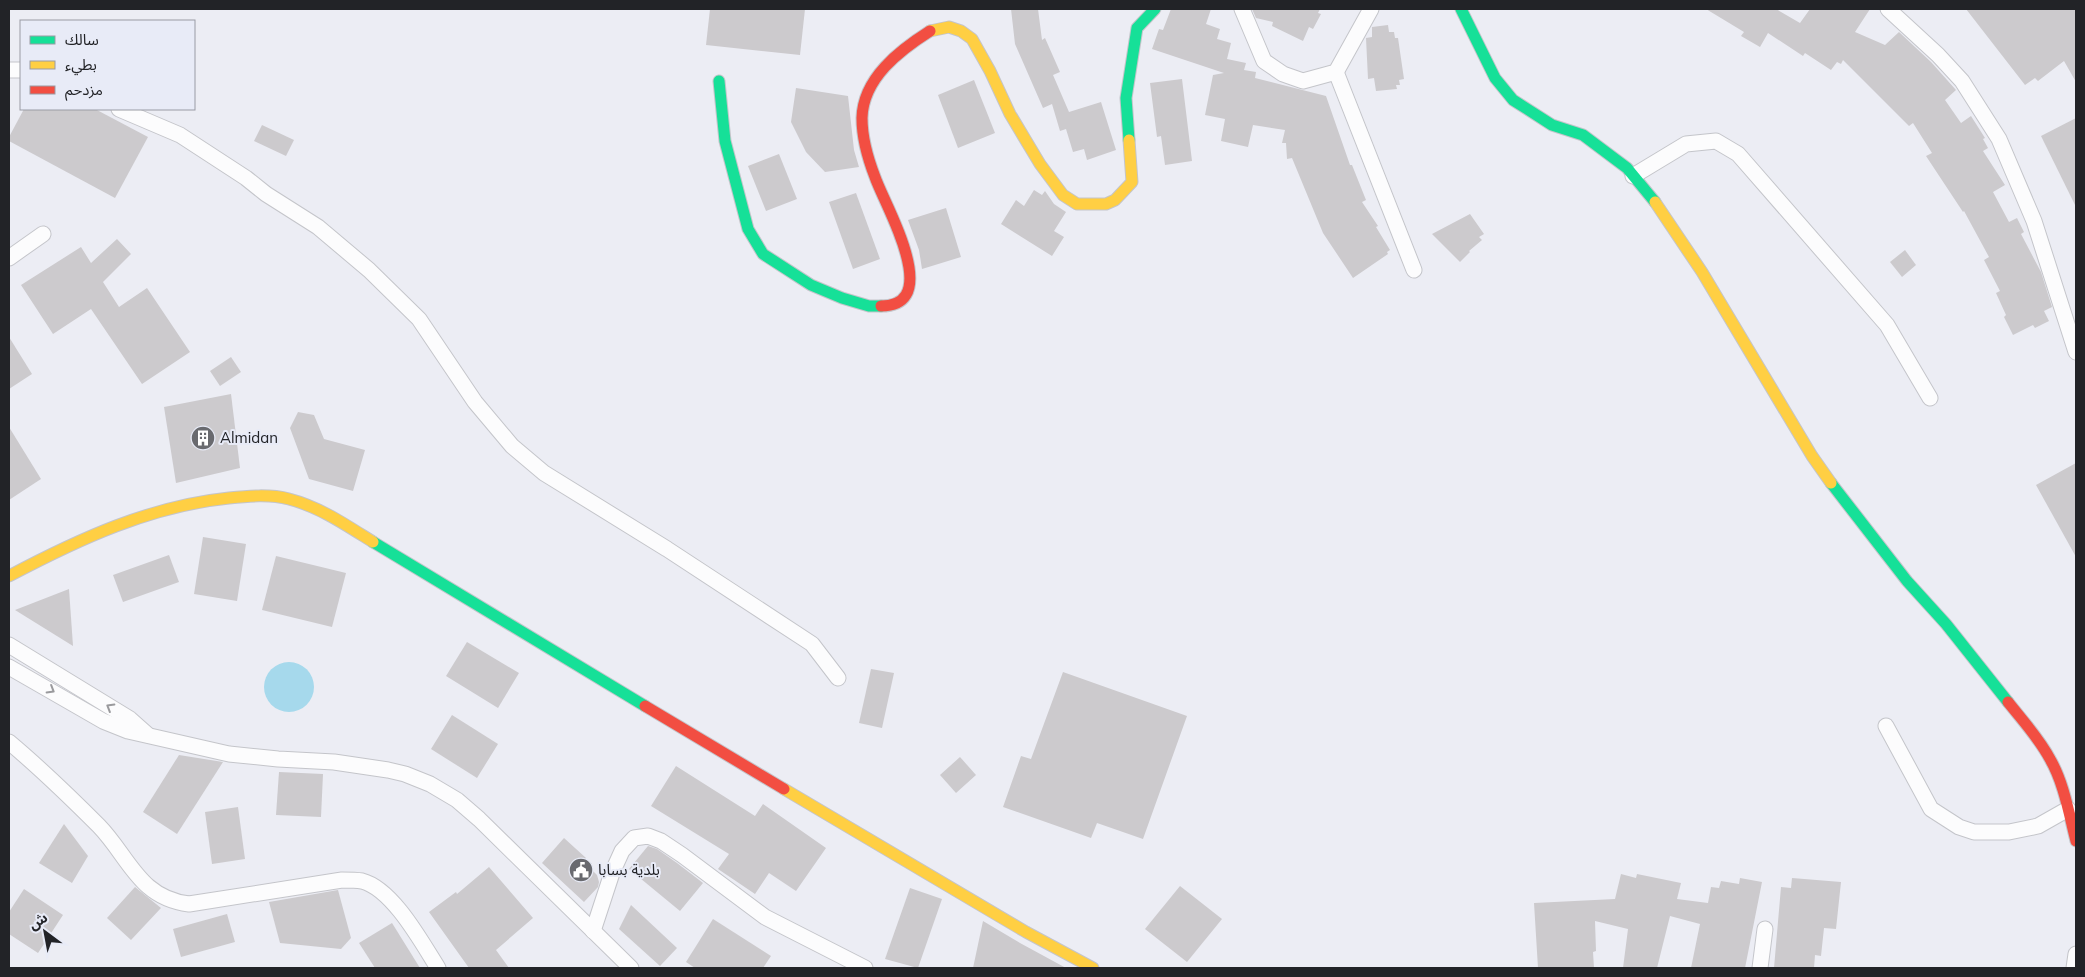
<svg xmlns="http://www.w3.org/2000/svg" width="2085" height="977" font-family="Mulish,'Noto Sans Arabic',sans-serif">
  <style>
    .water { fill: #a6d9ec }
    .building { fill: #cccacd }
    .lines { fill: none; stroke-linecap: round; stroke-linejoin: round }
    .street-casing { stroke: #c4c5ca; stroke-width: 17 }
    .fast-casing { stroke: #c4c5ca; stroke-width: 13 }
    .slow-casing { stroke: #c4c5ca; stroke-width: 13 }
    .jam-casing { stroke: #c4c5ca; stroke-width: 13 }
    .street { stroke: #fcfcfd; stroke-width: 15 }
    .fast { stroke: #16e098; stroke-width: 11 }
    .slow { stroke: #ffcf43; stroke-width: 11 }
    .jam { stroke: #f24e42; stroke-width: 11 }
    .oneway { stroke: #9a9a9d }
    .labels { text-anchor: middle; stroke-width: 4; stroke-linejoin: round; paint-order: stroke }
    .poi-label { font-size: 15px; fill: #222327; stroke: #e8ebf7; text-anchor: start }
  </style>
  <rect width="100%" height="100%" fill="#ecedf4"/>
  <circle class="water" cx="289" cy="687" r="25"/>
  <g class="building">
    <polygon points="710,9 805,9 800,55 706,45"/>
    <polygon points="1011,9 1038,9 1042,40 1045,38 1060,72 1053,75 1069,112 1101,102 1116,150 1087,160 1084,149 1073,152 1066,129 1060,131 1052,104 1043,108 1015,44"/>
    <polygon points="1171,9 1211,9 1206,24 1220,29 1217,39 1231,43 1227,59 1246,63 1244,70 1256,72 1255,78 1326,96 1350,165 1352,165 1366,200 1362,202 1378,226 1376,227 1390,250 1387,252 1388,254 1353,278 1323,233 1292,158 1287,159 1286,143 1282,143 1285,130 1253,125 1248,147 1221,141 1225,119 1205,115 1213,75 1224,73 1152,49 1159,29 1163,30"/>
    <polygon points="1252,9 1320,9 1318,13 1321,14 1313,29 1309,27 1303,41 1272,26 1273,22 1256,18"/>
    <polygon points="1706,9 1776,9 1800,23 1810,9 1870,9 1855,32 1885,45 1899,32 1931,62 1956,90 1945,100 1961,123 1971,116 1985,138 1983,139 1988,148 1983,151 2005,185 1993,192 2009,222 2017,218 2024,232 2021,234 2041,272 2052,307 2044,311 2049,321 2035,328 2033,325 2013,335 2004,317 2006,315 1996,293 2000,291 1984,260 1989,257 1964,211 1963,212 1926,156 1932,153 1913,123 1909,126 1843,60 1841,64 1837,62 1831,70 1805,53 1803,56 1768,33 1760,47 1741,36 1744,32"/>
    <polygon points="1966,9 2076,9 2076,82 2064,61 2038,81 2035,78 2025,85"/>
    <polygon points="1388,25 1389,32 1394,32 1395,38 1398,38 1404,79 1399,80 1400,85 1396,85 1397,89 1376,91 1374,78 1368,79 1366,38 1372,37 1372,27"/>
    <polygon points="1182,79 1192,161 1165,165 1161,136 1157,137 1150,83"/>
    <polygon points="974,80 995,133 958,148 938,95"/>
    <polygon points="796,88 848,96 854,150 859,167 825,172 806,152 791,122"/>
    <polygon points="24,109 95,109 148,137 115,198 9,141 9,137"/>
    <polygon points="2076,118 2076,207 2041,136"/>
    <polygon points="262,125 294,140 286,156 254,141"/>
    <polygon points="779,154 797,199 766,211 748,166"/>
    <polygon points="1034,190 1042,195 1045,191 1054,204 1066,212 1054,231 1064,237 1052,256 1001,224 1016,200 1024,206"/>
    <polygon points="856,193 880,259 853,269 829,202"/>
    <polygon points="946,208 961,257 922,269 919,250 908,220"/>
    <polygon points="1470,214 1484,234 1479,237 1482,240 1469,251 1470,252 1460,262 1432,234"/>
    <polygon points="117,239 131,254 103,282 119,307 147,288 190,352 142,384 91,309 53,334 21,285 81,247 91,263"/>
    <polygon points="1905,250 1916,265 1902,277 1890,262"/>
    <polygon points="9,337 32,374 9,389"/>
    <polygon points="231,357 241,372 220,386 210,371"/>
    <polygon points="231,394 240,468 176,483 164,407"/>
    <polygon points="298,412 314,415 324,439 365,450 353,491 309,479 290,428"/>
    <polygon points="9,427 41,479 9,500"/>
    <polygon points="2076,463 2076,557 2036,485"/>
    <polygon points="203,537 246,544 237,601 194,594"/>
    <polygon points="169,555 179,582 123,602 113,575"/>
    <polygon points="276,556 346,573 332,627 262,610"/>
    <polygon points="69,589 73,646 15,610"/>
    <polygon points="467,642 519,673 498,708 446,676"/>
    <polygon points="871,669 894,673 882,728 859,723"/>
    <polygon points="1063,672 1187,716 1143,839 1097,823 1091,838 1003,807 1021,756 1031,759"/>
    <polygon points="452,715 498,744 477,778 431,749"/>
    <polygon points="179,755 223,762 177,834 143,812"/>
    <polygon points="960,757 976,775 956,793 940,775"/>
    <polygon points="676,766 755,816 763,804 826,848 796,891 769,873 755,894 718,869 729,854 651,806"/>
    <polygon points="279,772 323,774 321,817 276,815"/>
    <polygon points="238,807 245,859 212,864 205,812"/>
    <polygon points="64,824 88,856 72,883 39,863"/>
    <polygon points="564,838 586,858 583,861 597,875 599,882 598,887 584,902 542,863"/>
    <polygon points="648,846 657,849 677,863 703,883 680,911 629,869"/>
    <polygon points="489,867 533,918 496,950 509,968 469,968 429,912 456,892 457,894"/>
    <polygon points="1621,874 1636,878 1637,874 1681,883 1677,899 1708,903 1711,887 1719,888 1721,881 1739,884 1740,878 1762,882 1745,968 1691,968 1700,924 1670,916 1657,968 1623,968 1628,929 1595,921 1596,951 1593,952 1594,968 1538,968 1534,903 1615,899"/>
    <polygon points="1792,878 1841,882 1836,929 1824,928 1821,956 1815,955 1814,968 1774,968 1781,887 1791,888"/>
    <polygon points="1180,886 1222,919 1187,962 1145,929"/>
    <polygon points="135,887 161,908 131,940 107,918"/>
    <polygon points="910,888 942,899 918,968 885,959"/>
    <polygon points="24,889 63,915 38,953 9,934 9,912"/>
    <polygon points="338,890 351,938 341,949 280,943 269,902"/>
    <polygon points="631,905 677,948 660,966 619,929"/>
    <polygon points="227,914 235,942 181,957 173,929"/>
    <polygon points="713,919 771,956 763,968 695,968 686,962"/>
    <polygon points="983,921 1020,943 1066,968 973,968"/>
    <polygon points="392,923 420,968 375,968 359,943"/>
  </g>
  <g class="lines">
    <g class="street-casing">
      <g id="street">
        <polyline points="1242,9 1264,61 1283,74 1303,81 1336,72 1371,9"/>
        <polyline points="1888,9 1938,55 1962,81 1999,139 2034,221 2076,352"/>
        <polyline points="9,70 21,70"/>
        <polyline points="1336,72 1414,270"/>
        <polyline points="119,109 180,135 246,178 266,194 318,227 369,270 419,319 475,402 512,446 544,473 667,549 812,644 838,678"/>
        <polyline points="1633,176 1686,144 1716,141 1738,154 1887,325 1930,398"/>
        <polyline points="9,258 43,234"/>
        <polyline points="9,645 130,719 148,735"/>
        <polyline points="9,667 103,721 128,731 229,754 278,759 334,762 388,770 405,774 430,784 457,800 479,819 631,968"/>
        <polyline points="1886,726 1931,809 1959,827 1974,832 2009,832 2038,826 2068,809"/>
        <path d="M 9,742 C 40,768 70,797 99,826 C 129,857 139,898 189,904 L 342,880 C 349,880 356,880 362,881 C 393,889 422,943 438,968"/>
        <polyline points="593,931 612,873 622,851 634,838 648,836 661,841 682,855 765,917 865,968"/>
        <polyline points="1760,968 1765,929"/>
        <polyline points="2074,968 2076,954"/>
      </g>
    </g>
    <g class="fast-casing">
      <g id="fast">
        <polyline points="1461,9 1495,78 1513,100 1552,125 1583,135 1627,168 1655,202"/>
        <polyline points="719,81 725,141 748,229 763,254 811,285 842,298 869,306 881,306"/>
        <polyline points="1129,140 1126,98 1137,28 1155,9"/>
        <polyline points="1831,483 1907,581 1946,624 2008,702"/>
        <polyline points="373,542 645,706"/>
      </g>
    </g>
    <g class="slow-casing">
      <g id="slow">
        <polyline points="930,31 949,27 961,31 972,39 990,71 1010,114 1040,164 1063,195 1077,204 1106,204 1115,200 1132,182 1129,140"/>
        <polyline points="1655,202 1702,272 1812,456 1831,483"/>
        <path d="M 9,576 C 79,539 150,506 229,498 C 248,496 270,494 289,499 C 320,507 346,525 373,542"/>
        <polyline points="784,789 1026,932 1093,968"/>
      </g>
    </g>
    <g class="jam-casing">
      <g id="jam">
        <path d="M 881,306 C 945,306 884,204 875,177 C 868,159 862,137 862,118 C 863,78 900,50 930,31"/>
        <path d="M 2008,702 C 2023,721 2039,738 2050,759 C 2064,783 2069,814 2076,841"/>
        <polyline points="645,706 784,789"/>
      </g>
    </g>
    <use href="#street" class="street"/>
    <use href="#fast" class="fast"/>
    <use href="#slow" class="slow"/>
    <use href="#jam" class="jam"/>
  </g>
  <defs><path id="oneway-chevron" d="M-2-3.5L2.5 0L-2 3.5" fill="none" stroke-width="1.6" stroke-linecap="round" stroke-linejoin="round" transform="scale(1.25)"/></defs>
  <g class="oneway">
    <use href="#oneway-chevron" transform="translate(51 690) rotate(31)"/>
    <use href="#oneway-chevron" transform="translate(110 707) rotate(-149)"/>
  </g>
  <defs>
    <g id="building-disc" transform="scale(1.25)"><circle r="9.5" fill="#696a6f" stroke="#e8ebf7"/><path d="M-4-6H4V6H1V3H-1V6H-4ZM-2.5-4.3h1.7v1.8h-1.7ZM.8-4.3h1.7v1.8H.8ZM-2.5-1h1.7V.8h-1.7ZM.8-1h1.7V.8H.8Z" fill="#fff"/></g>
    <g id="civic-disc" transform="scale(1.25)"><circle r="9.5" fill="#696a6f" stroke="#e8ebf7"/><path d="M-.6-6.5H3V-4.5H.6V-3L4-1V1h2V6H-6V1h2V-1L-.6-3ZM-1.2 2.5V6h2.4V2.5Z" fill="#fff"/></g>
  </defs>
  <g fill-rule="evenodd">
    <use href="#building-disc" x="203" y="438"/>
    <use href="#civic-disc" x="581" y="870"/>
  </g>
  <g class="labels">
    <g class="poi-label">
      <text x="220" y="443">Almidan</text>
      <text x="598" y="875">بلدية بسابا</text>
    </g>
  </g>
  <rect width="2085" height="977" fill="none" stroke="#222327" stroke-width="20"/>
  <rect x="20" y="20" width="175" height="90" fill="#e8ebf7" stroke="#999ba4"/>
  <rect x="30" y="36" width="25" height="8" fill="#16e098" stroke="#999ba4"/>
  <text x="65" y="45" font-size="15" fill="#222327">سالك</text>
  <rect x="30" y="61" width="25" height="8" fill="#ffcf43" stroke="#999ba4"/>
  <text x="65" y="70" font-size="15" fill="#222327">بطيء</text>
  <rect x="30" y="86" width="25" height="8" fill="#f24e42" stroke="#999ba4"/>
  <text x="65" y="95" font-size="15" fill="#222327">مزدحم</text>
  <g transform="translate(45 932) rotate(328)" stroke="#e8ebf7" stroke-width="4" paint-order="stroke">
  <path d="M0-4L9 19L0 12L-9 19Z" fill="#222327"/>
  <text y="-8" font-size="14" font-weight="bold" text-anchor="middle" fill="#222327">ش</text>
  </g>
</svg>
